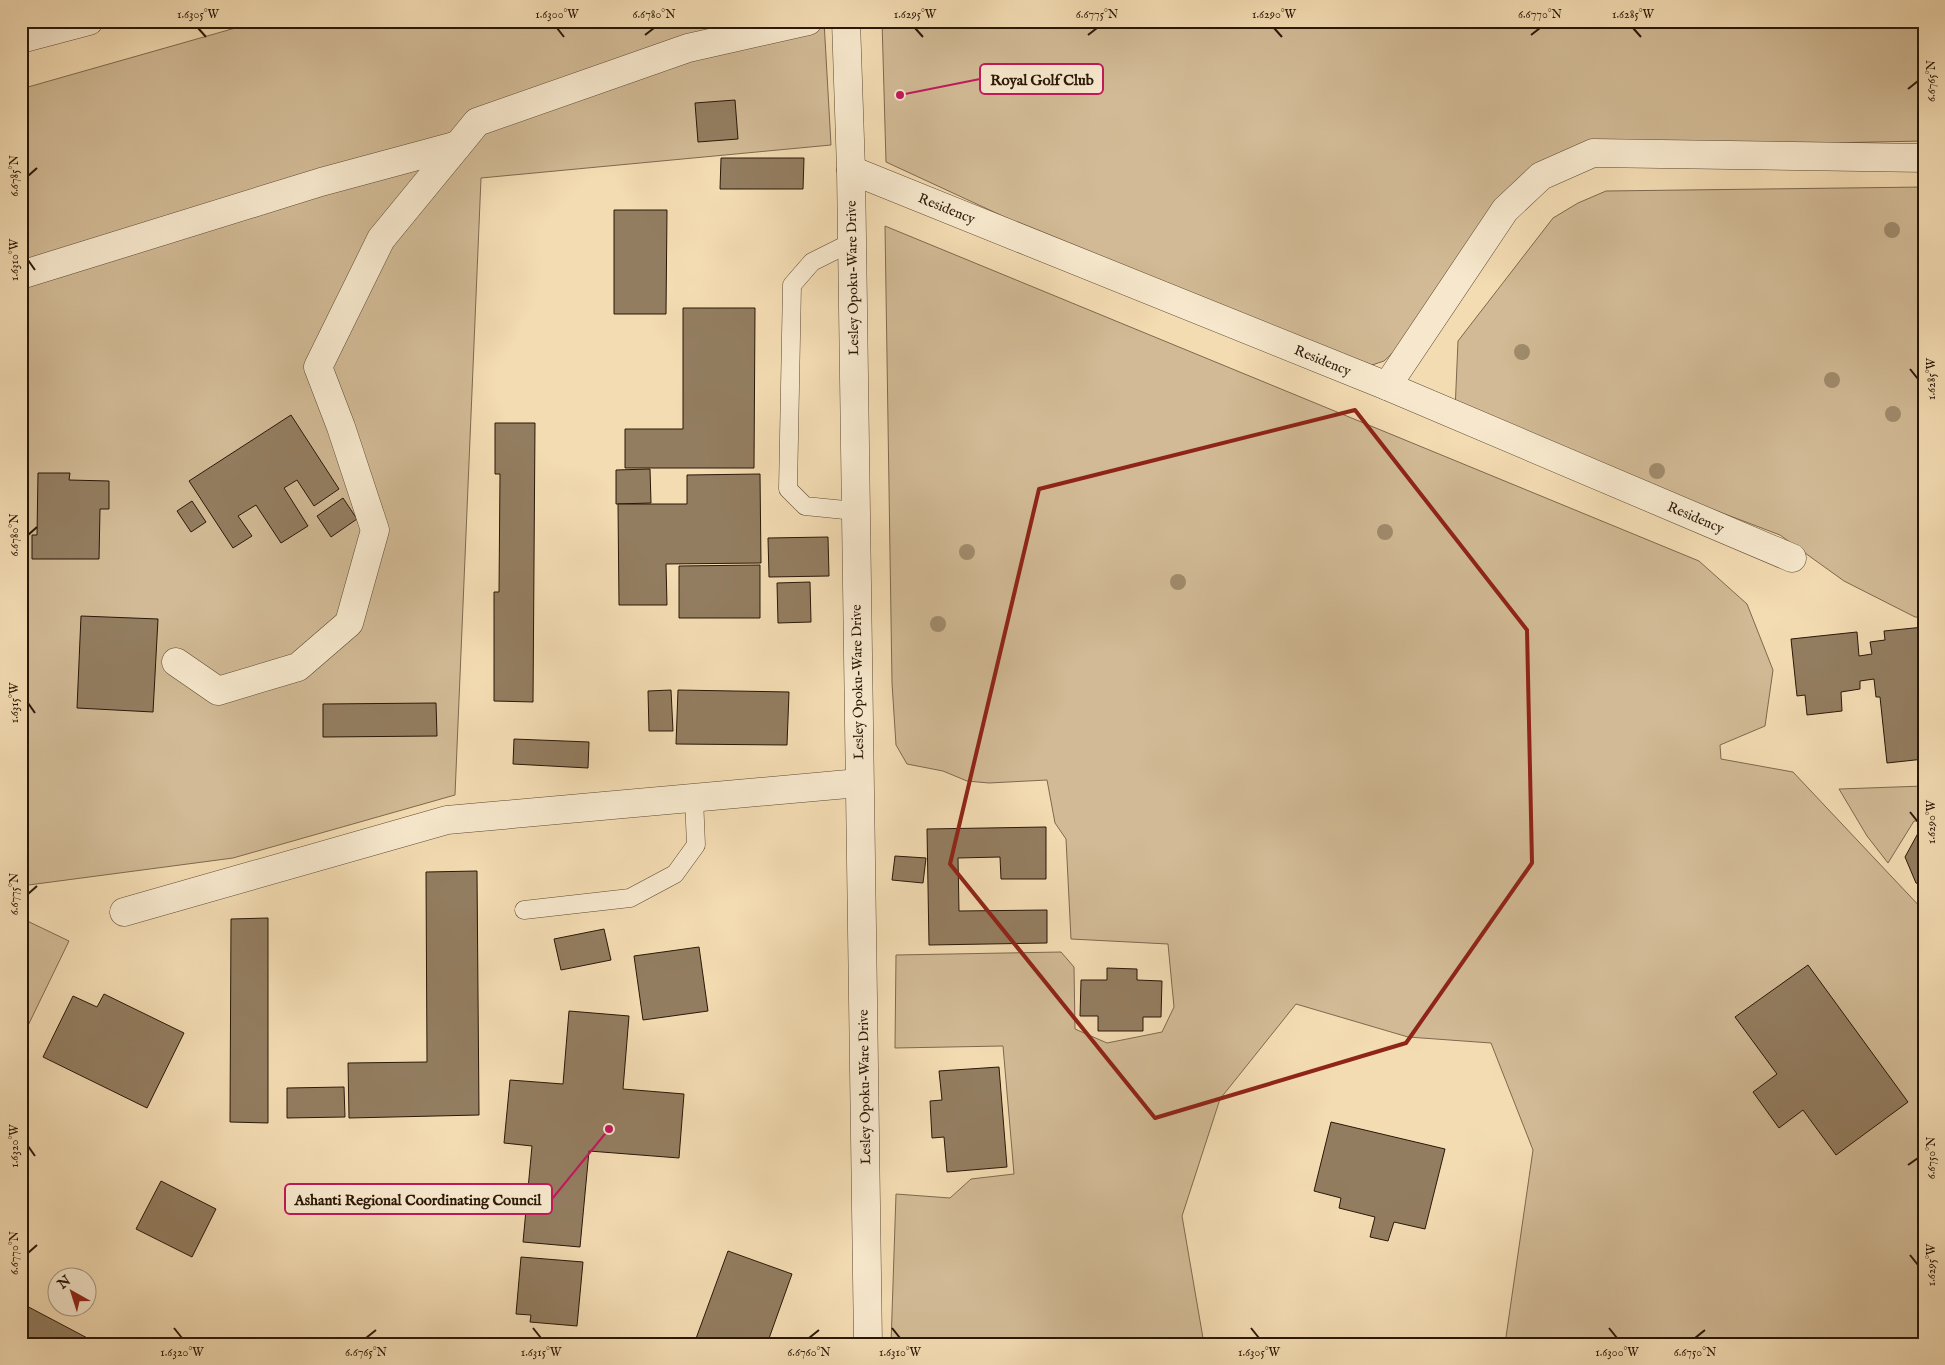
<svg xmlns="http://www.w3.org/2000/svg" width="1945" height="1365" font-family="'IM FELL English',serif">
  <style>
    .green { fill: #d1ba95; stroke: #7e694e }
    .building { fill: #937d60; stroke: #2a1807 }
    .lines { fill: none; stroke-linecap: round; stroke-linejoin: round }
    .service-casing { stroke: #5c4932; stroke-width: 19 }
    .minor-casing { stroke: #5c4932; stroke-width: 29 }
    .service { stroke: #f7e8cd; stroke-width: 18 }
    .minor { stroke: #f7e8cd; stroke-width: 28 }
    .tree { fill: #a08b6c }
    .marked { fill: none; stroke: #8f2418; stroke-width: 4; stroke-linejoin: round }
    .ticks { fill: none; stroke: #2a1807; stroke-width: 2 }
    .labels { text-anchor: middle; stroke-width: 4.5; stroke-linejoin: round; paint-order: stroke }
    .street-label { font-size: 14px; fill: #2a1807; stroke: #f7e8cd }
    .leader { fill: none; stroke: #c2185b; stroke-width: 2 }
    .callout-dot { fill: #c2185b; stroke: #f7e8cd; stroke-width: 2 }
    .callout { fill: #f7e8cd; stroke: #c2185b; stroke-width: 2 }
    .callout-label { font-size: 15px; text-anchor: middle; font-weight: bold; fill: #2a1807 }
    .neatline { fill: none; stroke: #2a1807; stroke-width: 2 }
    .ticks-label { font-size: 12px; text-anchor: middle; fill: #2a1807 }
  </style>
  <rect width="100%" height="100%" fill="#f3dbb2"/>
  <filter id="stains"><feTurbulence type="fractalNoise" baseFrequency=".004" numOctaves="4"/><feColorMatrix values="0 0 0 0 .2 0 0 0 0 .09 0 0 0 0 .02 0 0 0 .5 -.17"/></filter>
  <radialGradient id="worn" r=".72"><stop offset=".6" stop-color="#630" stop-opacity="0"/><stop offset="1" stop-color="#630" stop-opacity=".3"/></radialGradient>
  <g class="green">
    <polygon points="260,21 824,21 831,145 481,178 455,795 233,858 21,886 21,89"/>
    <polygon points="882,21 1924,21 1924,141 1586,148 1538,169 1416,331 1384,361 1366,367 1063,244 886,162"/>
    <polygon points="1924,187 1924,617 1915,617 1844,581 1780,535 1455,411 1458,341 1553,218 1578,203 1606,191"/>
    <polygon points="885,226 1699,561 1747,604 1773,670 1765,726 1720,745 1721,759 1793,772 1924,911 1924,1344 1505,1344 1533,1150 1491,1043 1408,1037 1296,1004 1220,1099 1182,1216 1204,1344 891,1344 896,1194 950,1198 971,1179 1014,1174 1003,1046 895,1048 896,955 1061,952 1074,967 1075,1029 1107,1043 1162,1032 1174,1007 1168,944 1071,939 1066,839 1055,823 1047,780 989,783 967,781 943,771 907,764 896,745 892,683"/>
    <polygon points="1924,786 1924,821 1914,821 1888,863 1867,836 1839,789"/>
    <polygon points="21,918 69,941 21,1040"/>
  </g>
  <g class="building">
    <polygon points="735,100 738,139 698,142 695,103"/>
    <polygon points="721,158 804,158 803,189 720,189"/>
    <polygon points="614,210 667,210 666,314 614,314"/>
    <polygon points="683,308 755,308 754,468 625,468 625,429 683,429"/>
    <polygon points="291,415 339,489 314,506 297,480 284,488 308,526 281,543 256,505 238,516 252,536 233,548 189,481"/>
    <polygon points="495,423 535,423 533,702 494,701 494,592 499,592 500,474 495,474"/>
    <polygon points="650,469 651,503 616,504 616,470"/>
    <polygon points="38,473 70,473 69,480 109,481 109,509 100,509 99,559 32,559 32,535 37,535"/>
    <polygon points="760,474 761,563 666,564 667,605 619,605 618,504 687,504 687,475"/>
    <polygon points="343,498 357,519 331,537 317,516"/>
    <polygon points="192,501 206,522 191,532 177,511"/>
    <polygon points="828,537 829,576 769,577 768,538"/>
    <polygon points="760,565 760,618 679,618 679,566"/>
    <polygon points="810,582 811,622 778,623 777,583"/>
    <polygon points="81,616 158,619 153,712 77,708"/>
    <polygon points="1924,627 1924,706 1922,706 1924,759 1887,763 1880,697 1876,697 1874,679 1860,681 1860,689 1841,692 1842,711 1807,715 1805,695 1797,696 1791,639 1857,632 1859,656 1872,654 1870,642 1885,640 1884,631"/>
    <polygon points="671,690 673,731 649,731 648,691"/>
    <polygon points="678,690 789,692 787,745 676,744"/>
    <polygon points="436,703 437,736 323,737 323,704"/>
    <polygon points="514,739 589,742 588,768 513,764"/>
    <polygon points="1922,826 1924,826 1924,886 1916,883 1905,857"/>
    <polygon points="1046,827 1046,879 1001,879 1000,857 958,858 959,911 1047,910 1047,943 929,945 927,829"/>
    <polygon points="895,856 926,858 923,883 892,880"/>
    <polygon points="477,871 479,1115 349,1118 348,1063 427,1062 426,872"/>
    <polygon points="268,918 268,1123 230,1122 231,919"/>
    <polygon points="604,929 611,960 561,970 554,939"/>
    <polygon points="699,947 708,1011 643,1020 634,956"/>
    <polygon points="1808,965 1908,1102 1836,1155 1803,1110 1779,1128 1753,1092 1777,1074 1735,1017"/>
    <polygon points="1107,968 1137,969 1137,980 1162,981 1161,1017 1143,1017 1143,1031 1098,1031 1098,1016 1080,1016 1081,980 1107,980"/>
    <polygon points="104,994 184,1033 147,1108 43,1057 73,996 97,1007"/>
    <polygon points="569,1011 629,1016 623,1089 684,1094 679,1158 589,1151 580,1247 523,1242 532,1146 504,1143 510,1080 563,1084"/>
    <polygon points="999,1067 1007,1167 947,1172 944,1137 932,1138 930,1101 942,1100 939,1071"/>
    <polygon points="344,1087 345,1117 287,1118 287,1088"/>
    <polygon points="1331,1122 1445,1149 1425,1229 1394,1222 1388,1241 1370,1237 1375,1217 1339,1208 1341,1198 1314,1191"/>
    <polygon points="161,1181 216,1209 192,1257 136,1229"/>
    <polygon points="728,1251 792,1274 767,1344 694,1344"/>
    <polygon points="521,1257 583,1262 577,1326 530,1322 531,1315 516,1314"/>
    <polygon points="21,1303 93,1341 92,1344 21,1344"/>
  </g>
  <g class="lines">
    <g class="service-casing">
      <g id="service">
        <polyline points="852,242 812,262 792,285 788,489 805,506 855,511"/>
        <polyline points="524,910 630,898 675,874 696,845 694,798"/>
      </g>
    </g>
    <g class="minor-casing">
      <g id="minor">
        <polyline points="846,21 851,170 868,1344"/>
        <polyline points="21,39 89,21"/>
        <polyline points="851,170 1387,386 1792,558"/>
        <polyline points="21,275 321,182 458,145"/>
        <polyline points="1387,386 1505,210 1541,176 1593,153 1924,158"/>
        <polyline points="176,662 218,691 298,667 349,623 375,530 341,427 318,367 381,239 477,122 688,48 808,21"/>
        <polyline points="124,912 447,820 859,783"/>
      </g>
    </g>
    <use href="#service" class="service"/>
    <use href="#minor" class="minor"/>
  </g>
  <g class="tree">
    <circle cx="1892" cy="230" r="8"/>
    <circle cx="1522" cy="352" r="8"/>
    <circle cx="1832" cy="380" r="8"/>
    <circle cx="1893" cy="414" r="8"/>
    <circle cx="1657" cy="471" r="8"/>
    <circle cx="1385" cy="532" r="8"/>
    <circle cx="967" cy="552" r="8"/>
    <circle cx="1178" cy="582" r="8"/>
    <circle cx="938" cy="624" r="8"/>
  </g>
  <path class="marked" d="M 1355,410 L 1527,630 L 1532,863 L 1406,1043 L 1155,1118 L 950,864 L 1039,489 Z"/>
  <path class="ticks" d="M 198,28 L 206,37M 557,28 L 564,37M 915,28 L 923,37M 1274,28 L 1282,37M 1633,28 L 1641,37M 645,35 L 654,28M 1088,35 L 1097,28M 1531,35 L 1540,28M 1908,89 L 1918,81M 28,176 L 37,168M 28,260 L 35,270M 1910,369 L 1918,379M 28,535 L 37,527M 28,703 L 35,713M 1910,812 L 1918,822M 28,894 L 37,886M 28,1146 L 35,1156M 1908,1165 L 1918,1158M 28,1253 L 37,1245M 1910,1255 L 1918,1265M 174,1328 L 182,1338M 533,1328 L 541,1338M 892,1328 L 900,1338M 1251,1328 L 1259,1338M 1609,1328 L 1617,1338M 366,1338 L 376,1330M 809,1338 L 819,1330M 1695,1338 L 1705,1330"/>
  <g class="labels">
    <g class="street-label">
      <text transform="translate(947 208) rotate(22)" y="5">Residency</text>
      <text transform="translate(852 278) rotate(-91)" y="5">Lesley Opoku-Ware Drive</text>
      <text transform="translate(1323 360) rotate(22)" y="5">Residency</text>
      <text transform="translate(1696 517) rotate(23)" y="5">Residency</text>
      <text transform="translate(857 682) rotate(-91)" y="5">Lesley Opoku-Ware Drive</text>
      <text transform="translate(864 1087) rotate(-91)" y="5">Lesley Opoku-Ware Drive</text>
    </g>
  </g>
  <path class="leader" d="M900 95L980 79M609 1129L552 1199"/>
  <g class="callout-dot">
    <circle cx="900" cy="95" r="5"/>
    <circle cx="609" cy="1129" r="5"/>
  </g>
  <g class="callout">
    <rect x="980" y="64" width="123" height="30" rx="5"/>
    <rect x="285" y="1184" width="267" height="30" rx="5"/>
  </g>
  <g class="callout-label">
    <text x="1042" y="85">Royal Golf Club</text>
    <text x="418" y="1205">Ashanti Regional Coordinating Council</text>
  </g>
  <rect width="1945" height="1365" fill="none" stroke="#f3dbb2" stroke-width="55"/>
  <g transform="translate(72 1292) rotate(321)"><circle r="24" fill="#f7e8cd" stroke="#a5957e"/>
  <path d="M0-4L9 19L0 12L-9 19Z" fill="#8f2418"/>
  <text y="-8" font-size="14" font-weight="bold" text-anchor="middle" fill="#2a1807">N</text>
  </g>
  <rect x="28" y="28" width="1890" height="1310" class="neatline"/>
  <g class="ticks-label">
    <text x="198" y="18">1.6305°W</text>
    <text x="557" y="18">1.6300°W</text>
    <text x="654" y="18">6.6780°N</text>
    <text x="915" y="18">1.6295°W</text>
    <text x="1097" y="18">6.6775°N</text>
    <text x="1274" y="18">1.6290°W</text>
    <text x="1540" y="18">6.6770°N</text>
    <text x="1633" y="18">1.6285°W</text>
    <text transform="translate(1931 81) rotate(-90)" y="4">6.6765°N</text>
    <text transform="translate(14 176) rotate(-90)" y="4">6.6785°N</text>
    <text transform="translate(14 260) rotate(-90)" y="4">1.6310°W</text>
    <text transform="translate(1931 379) rotate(-90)" y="4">1.6285°W</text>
    <text transform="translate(14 535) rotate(-90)" y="4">6.6780°N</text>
    <text transform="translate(14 703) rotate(-90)" y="4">1.6315°W</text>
    <text transform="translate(1931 822) rotate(-90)" y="4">1.6290°W</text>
    <text transform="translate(14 894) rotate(-90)" y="4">6.6775°N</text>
    <text transform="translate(14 1146) rotate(-90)" y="4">1.6320°W</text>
    <text transform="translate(1931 1158) rotate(-90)" y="4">6.6750°N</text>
    <text transform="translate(14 1253) rotate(-90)" y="4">6.6770°N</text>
    <text transform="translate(1931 1265) rotate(-90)" y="4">1.6295°W</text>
    <text x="182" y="1356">1.6320°W</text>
    <text x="366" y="1356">6.6765°N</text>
    <text x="541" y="1356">1.6315°W</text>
    <text x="809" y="1356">6.6760°N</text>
    <text x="900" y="1356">1.6310°W</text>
    <text x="1259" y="1356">1.6305°W</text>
    <text x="1617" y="1356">1.6300°W</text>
    <text x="1695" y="1356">6.6750°N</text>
  </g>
  <rect width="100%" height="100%" filter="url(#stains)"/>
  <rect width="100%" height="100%" fill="url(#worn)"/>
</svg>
